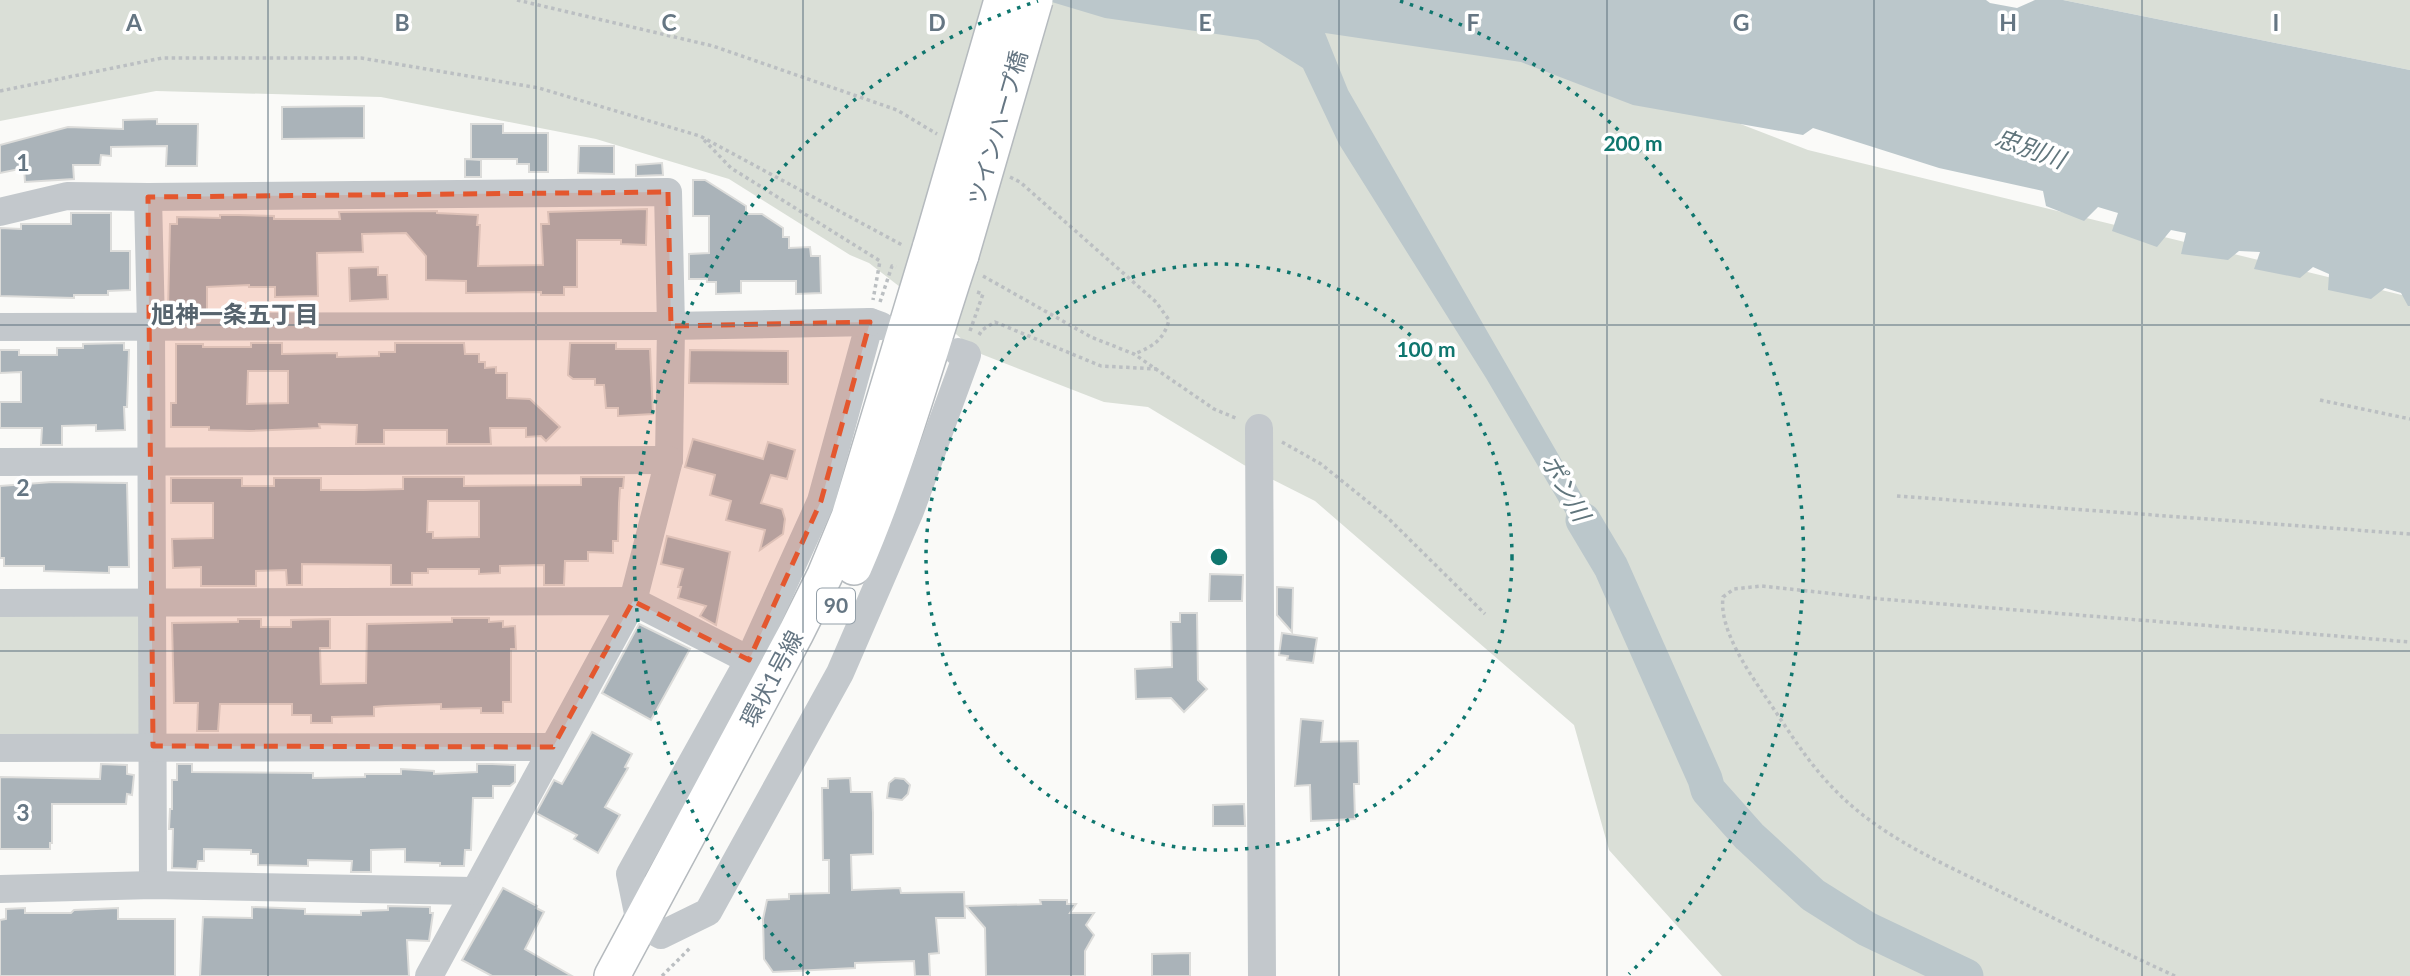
<svg xmlns="http://www.w3.org/2000/svg" width="2410" height="976" font-family="Lato,'Noto Sans JP',sans-serif">
  <style>
    .green { fill: #dadfd7 }
    .water { fill: #bbc7cb }
    .lines { fill: none; stroke-linecap: round; stroke-linejoin: round }
    .river { stroke: #bbc7cb; stroke-width: 35 }
    .building { fill: #aab3b9; stroke: #dcdcda; stroke-width: 2; fill-rule: evenodd }
    .major-casing { stroke: #b5babe; stroke-width: 38 }
    .path { stroke: #bbbfc2; stroke-width: 3.5; stroke-dasharray: 3.5 3.5; stroke-linecap: butt }
    .minor { stroke: #c3c8cc; stroke-width: 28 }
    .major { stroke: #fff; stroke-width: 35 }
    .major-bridge-casing { stroke: #b5babe; stroke-width: 38; stroke-linecap: butt }
    .major-bridge { stroke: #fff; stroke-width: 35 }
    .marked { fill: #e4572e; fill-opacity: 0.2; stroke: #e4572e; stroke-width: 5; stroke-dasharray: 14 9; stroke-linejoin: round }
    .grid { fill: none; stroke: #657683; stroke-width: 2; stroke-opacity: 0.55 }
    .ring { fill: none; stroke: #0f766e; stroke-width: 3.5; stroke-dasharray: 3.5 7 }
    .labels { text-anchor: middle; stroke-width: 7; stroke-linejoin: round; paint-order: stroke }
    .shield { fill: #fff; stroke: #939fa8; stroke-width: 2 }
    .shield-label { font-size: 21px; font-weight: bold; fill: #657683 }
    .street-label { font-size: 23px; fill: #657683; stroke: #fff }
    .water-label { font-size: 24px; font-style: italic; fill: #60757c; stroke: #fff }
    .neighbourhood-label { font-size: 24px; font-weight: bold; fill: #57646e; stroke: #fff }
    .grid-label { font-size: 23px; text-anchor: middle; font-weight: bold; fill: #657683; stroke: #fff; stroke-width: 7; stroke-linejoin: round; paint-order: stroke }
    .centre { fill: #0f766e; stroke: #fff; stroke-width: 3.5 }
    .ring-label { font-size: 21px; text-anchor: middle; font-weight: bold; fill: #0f766e; stroke: #fff; stroke-width: 7; stroke-linejoin: round; paint-order: stroke }
  </style>
  <rect width="100%" height="100%" fill="#fafaf8"/>
  <g class="green">
    <polygon points="0,0 1430,0 1471,20 1808,150 2410,297 2410,976 1722,976 1609,850 1574,725 1315,501 1244,465 1148,407 1104,402 976,352 926,307 869,263 850,255 729,179 596,139 381,97 156,91 0,121"/>
    <polygon points="2063,0 2410,0 2410,70"/>
    <polygon points="0,603 152,603 153,746 0,748"/>
  </g>
  <polygon class="water" points="1045,0 1986,0 1990,3 2017,8 2035,0 2063,0 2410,70 2410,306 2408,306 2401,293 2385,288 2371,299 2328,290 2329,274 2313,267 2300,278 2254,269 2260,252 2239,251 2228,260 2181,254 2186,233 2171,230 2157,247 2112,231 2118,213 2098,207 2084,221 2046,206 2043,191 1939,168 1813,128 1803,135 1633,105 1521,62 1325,33 1348,90 1618,558 1597,566 1486,378 1339,144 1303,68 1258,40 1105,18"/>
  <g class="lines">
    <polyline class="river" points="1583,520 1611,567 1705,779 1708,790 1749,836 1813,895 1867,929 1966,976"/>
  </g>
  <g class="building">
    <polygon points="364,106 364,138 282,139 282,107"/>
    <polygon points="157,119 157,124 198,124 197,166 166,166 167,146 111,147 111,156 101,155 100,165 73,165 74,179 25,182 24,168 0,173 0,145 68,127 123,129 123,120"/>
    <polygon points="471,124 503,124 503,133 548,133 548,172 529,172 529,164 517,164 517,159 471,159"/>
    <polygon points="579,146 614,146 614,174 578,173"/>
    <polygon points="465,159 481,160 481,177 465,177"/>
    <polygon points="662,163 663,175 636,176 636,165"/>
    <polygon points="693,180 705,180 746,206 746,214 762,214 783,228 783,237 789,237 789,248 810,247 811,256 820,256 821,293 796,294 796,281 741,281 741,293 716,294 716,282 707,282 707,279 689,279 689,254 709,253 709,216 693,216"/>
    <polygon points="647,209 646,245 621,244 621,240 577,240 577,287 564,287 564,295 541,295 541,292 466,293 466,281 426,280 426,256 406,233 362,234 363,252 317,253 318,296 275,297 275,287 249,287 249,285 207,287 207,310 168,310 170,224 177,224 177,217 220,218 220,215 238,215 274,216 274,219 340,219 339,212 437,211 437,213 478,215 477,225 480,225 478,266 543,265 541,224 549,224 548,212"/>
    <polygon points="71,213 111,213 111,251 130,251 130,290 108,291 108,295 74,295 74,298 0,296 0,228 21,229 21,224 71,224"/>
    <polygon points="378,267 378,275 387,275 388,299 350,301 349,268"/>
    <polygon points="124,343 124,350 129,350 127,407 124,407 125,430 96,431 96,425 62,426 62,445 41,445 42,428 0,428 0,402 21,402 21,372 0,373 0,350 19,350 19,355 57,355 57,348 83,348 83,344"/>
    <path d="M 251,343 L 282,343 L 282,354 L 337,353 L 337,357 L 379,356 L 379,352 L 395,352 L 395,343 L 464,343 L 465,354 L 479,354 L 479,362 L 485,362 L 485,368 L 496,367 L 496,373 L 507,373 L 507,398 L 530,399 L 560,427 L 546,441 L 541,436 L 526,437 L 526,428 L 490,428 L 491,444 L 447,444 L 447,430 L 384,430 L 384,444 L 356,444 L 357,425 L 319,424 L 320,428 L 250,431 L 209,430 L 209,427 L 171,427 L 171,403 L 176,403 L 176,344 L 203,344 L 203,347 L 251,347 ZM 248,371 L 288,371 L 288,403 L 247,404 Z"/>
    <polygon points="570,343 616,343 616,349 650,349 653,414 618,416 618,408 606,408 604,385 595,385 595,379 573,379 568,375"/>
    <polygon points="690,350 788,351 788,384 689,383"/>
    <polygon points="693,439 763,459 768,442 795,450 787,479 771,475 761,503 782,509 785,519 783,534 760,550 765,530 726,520 731,501 710,495 715,475 685,467"/>
    <path d="M 403,477 L 464,477 L 464,486 L 581,485 L 581,477 L 624,477 L 623,488 L 620,488 L 619,503 L 618,541 L 613,541 L 613,553 L 588,552 L 588,561 L 565,561 L 564,585 L 544,585 L 544,565 L 500,566 L 500,573 L 479,574 L 479,569 L 428,569 L 428,573 L 412,573 L 412,585 L 391,585 L 391,565 L 302,564 L 302,585 L 287,585 L 286,570 L 256,571 L 256,586 L 201,586 L 201,567 L 173,568 L 172,539 L 213,538 L 213,503 L 171,503 L 171,478 L 242,478 L 242,486 L 274,486 L 274,478 L 321,478 L 321,490 L 364,490 L 403,489 ZM 428,501 L 479,501 L 479,537 L 433,538 L 433,532 L 427,532 Z"/>
    <polygon points="52,482 127,483 129,567 109,567 109,573 44,571 44,566 4,566 4,558 0,558 0,486"/>
    <polygon points="667,536 730,552 716,625 700,616 706,606 678,598 681,587 678,587 683,569 661,564"/>
    <polygon points="1210,574 1243,575 1242,601 1209,601"/>
    <polygon points="1277,587 1293,588 1292,632 1277,615"/>
    <polygon points="1180,613 1197,613 1198,680 1207,689 1184,712 1171,698 1136,699 1135,669 1172,667 1171,622 1180,622"/>
    <polygon points="452,618 489,618 489,622 503,621 503,627 515,626 516,649 511,649 511,702 503,702 503,713 481,713 481,708 441,709 441,704 385,706 374,707 374,716 332,717 332,723 311,723 311,715 292,715 292,704 220,704 218,731 197,731 198,703 174,703 172,623 238,622 238,619 261,619 261,627 291,627 291,620 330,619 330,648 320,648 321,684 366,683 367,624 452,622"/>
    <polygon points="639,624 690,649 651,720 602,693"/>
    <polygon points="1282,633 1317,638 1313,663 1287,660 1288,656 1279,655"/>
    <polygon points="1301,719 1323,721 1321,742 1358,741 1359,784 1354,784 1355,819 1311,821 1310,785 1295,786"/>
    <polygon points="592,732 632,754 625,767 628,768 605,807 620,815 598,853 574,839 577,835 536,813 554,780 562,784"/>
    <polygon points="101,764 127,765 127,774 134,775 132,795 127,794 126,804 52,804 52,843 50,843 50,849 0,849 0,777 100,779"/>
    <polygon points="177,764 192,764 192,772 313,773 313,778 365,777 365,774 401,774 401,769 434,771 434,774 477,772 477,764 492,764 515,765 515,782 510,786 493,786 493,798 473,798 471,850 465,850 464,866 440,866 440,863 405,862 405,849 371,850 371,872 351,872 352,861 308,860 308,866 258,865 258,854 251,854 251,850 204,849 204,861 198,861 197,869 172,868 173,829 169,829 170,809 172,809 172,780 177,780"/>
    <polygon points="850,778 851,792 872,792 873,813 873,854 851,855 852,890 900,888 901,893 964,892 965,918 936,918 939,953 929,954 930,976 915,976 914,961 855,963 855,968 773,972 764,959 763,919 767,900 789,899 789,894 829,893 829,860 823,860 822,788 828,788 828,779"/>
    <polygon points="895,778 904,779 910,785 908,794 902,800 887,798 889,783"/>
    <polygon points="1244,804 1245,826 1213,826 1213,805"/>
    <polygon points="503,888 537,906 536,908 544,912 525,949 572,976 492,976 462,960"/>
    <polygon points="1040,900 1067,900 1067,904 1076,904 1070,913 1094,913 1086,925 1094,935 1085,951 1085,976 986,976 985,928 966,906 1041,904"/>
    <polygon points="388,906 430,907 430,913 433,913 429,941 407,940 409,976 200,976 203,917 252,918 252,907 305,909 305,914 361,915 361,911 388,910"/>
    <polygon points="25,908 25,913 71,913 74,910 118,908 118,919 175,919 175,976 0,976 0,920 6,919 6,909"/>
    <polygon points="1190,953 1190,976 1152,976 1152,954"/>
  </g>
  <g class="lines">
    <g class="major-casing">
      <g id="major">
        <path d="M 854,567 C 898,466 926,360 961,255"/>
        <polyline points="612,976 796,633 825,575 849,517 931,245"/>
      </g>
    </g>
    <g class="path">
      <polyline points="517,0 713,46 897,110 937,134"/>
      <polyline points="0,91 162,58 361,58 539,88 700,136 904,246"/>
      <polyline points="704,140 731,168 880,261 873,300"/>
      <path d="M 1010,177 L 1020,182 L 1156,302 L 1169,320 C 1164,340 1152,347 1134,354"/>
      <polyline points="983,276 1091,337 1134,354 1214,409 1238,419"/>
      <polyline points="880,302 892,266 896,267"/>
      <polyline points="970,331 983,294 977,292"/>
      <polyline points="979,335 982,330 995,322 1101,366 1157,369"/>
      <polyline points="2320,400 2410,419"/>
      <polyline points="1282,442 1321,464 1388,518 1485,614"/>
      <polyline points="1897,496 2410,534"/>
      <polyline points="662,976 690,948"/>
      <path d="M 2175,976 C 2114,948 2053,918 1993,888 C 1937,861 1876,834 1832,787 C 1805,759 1785,725 1763,693 C 1746,668 1719,628 1723,597 L 1734,589 L 1762,586 L 1881,599 L 2410,642"/>
    </g>
    <g class="minor">
      <polyline points="148,197 151,326 153,885"/>
      <polyline points="0,212 67,196 148,197 668,192 671,326 669,460 633,601 429,976"/>
      <polyline points="881,326 870,322 821,501 749,660 630,874 640,923 661,935 708,912 840,673 910,511 967,355 958,352"/>
      <polyline points="0,327 671,326 870,322"/>
      <polyline points="1259,428 1262,976"/>
      <polyline points="0,462 669,460"/>
      <polyline points="0,603 633,601 749,660"/>
      <polyline points="0,748 553,747"/>
      <polyline points="0,889 153,885 473,891"/>
    </g>
    <use href="#major" class="major"/>
    <g class="major-bridge-casing">
      <g id="major-bridge">
        <polyline points="931,245 1002,0"/>
        <polyline points="961,255 1035,0"/>
      </g>
    </g>
    <use href="#major-bridge" class="major-bridge"/>
  </g>
  <path class="marked" d="M 668,192 L 671,326 L 870,322 L 821,501 L 749,660 L 633,601 L 553,747 L 153,746 L 148,197 Z"/>
  <path class="grid" d="M 268,0 L 268,976M 536,0 L 536,976M 803,0 L 803,976M 1071,0 L 1071,976M 1339,0 L 1339,976M 1607,0 L 1607,976M 1874,0 L 1874,976M 2142,0 L 2142,976M 0,325 L 2410,325M 0,651 L 2410,651"/>
  <g class="ring">
    <circle cx="1219" cy="557" r="293"/>
    <path d="M809 974A585 585 0 0 1 1038 1M1400 1A585 585 0 0 1 1629 974"/>
  </g>
  <g class="labels">
    <rect class="shield" x="817" y="588.5" width="38" height="35" rx="5"/>
    <g class="shield-label">
      <text x="836" y="613">90</text>
    </g>
    <g class="street-label">
      <text transform="translate(998 128) rotate(-74)" y="8">ツインハープ橋</text>
      <text transform="translate(772 679) rotate(-62)" y="8">環状1号線</text>
    </g>
    <g class="water-label">
      <text transform="translate(2030 149) rotate(20)" y="8">忠別川</text>
      <text transform="translate(1565 488) rotate(60)" y="8">ポン川</text>
    </g>
    <g class="neighbourhood-label">
      <text x="235" y="323">旭神一条五丁目</text>
    </g>
  </g>
  <g class="grid-label">
    <text x="134" y="31">A</text>
    <text x="402" y="31">B</text>
    <text x="669" y="31">C</text>
    <text x="937" y="31">D</text>
    <text x="1205" y="31">E</text>
    <text x="1473" y="31">F</text>
    <text x="1741" y="31">G</text>
    <text x="2008" y="31">H</text>
    <text x="2276" y="31">I</text>
    <text x="23" y="171">1</text>
    <text x="23" y="496">2</text>
    <text x="23" y="821">3</text>
  </g>
  <circle cx="1219" cy="557" r="10" class="centre"/>
  <g class="ring-label">
    <text x="1633" y="151">200 m</text>
    <text x="1426" y="357">100 m</text>
  </g>
</svg>
